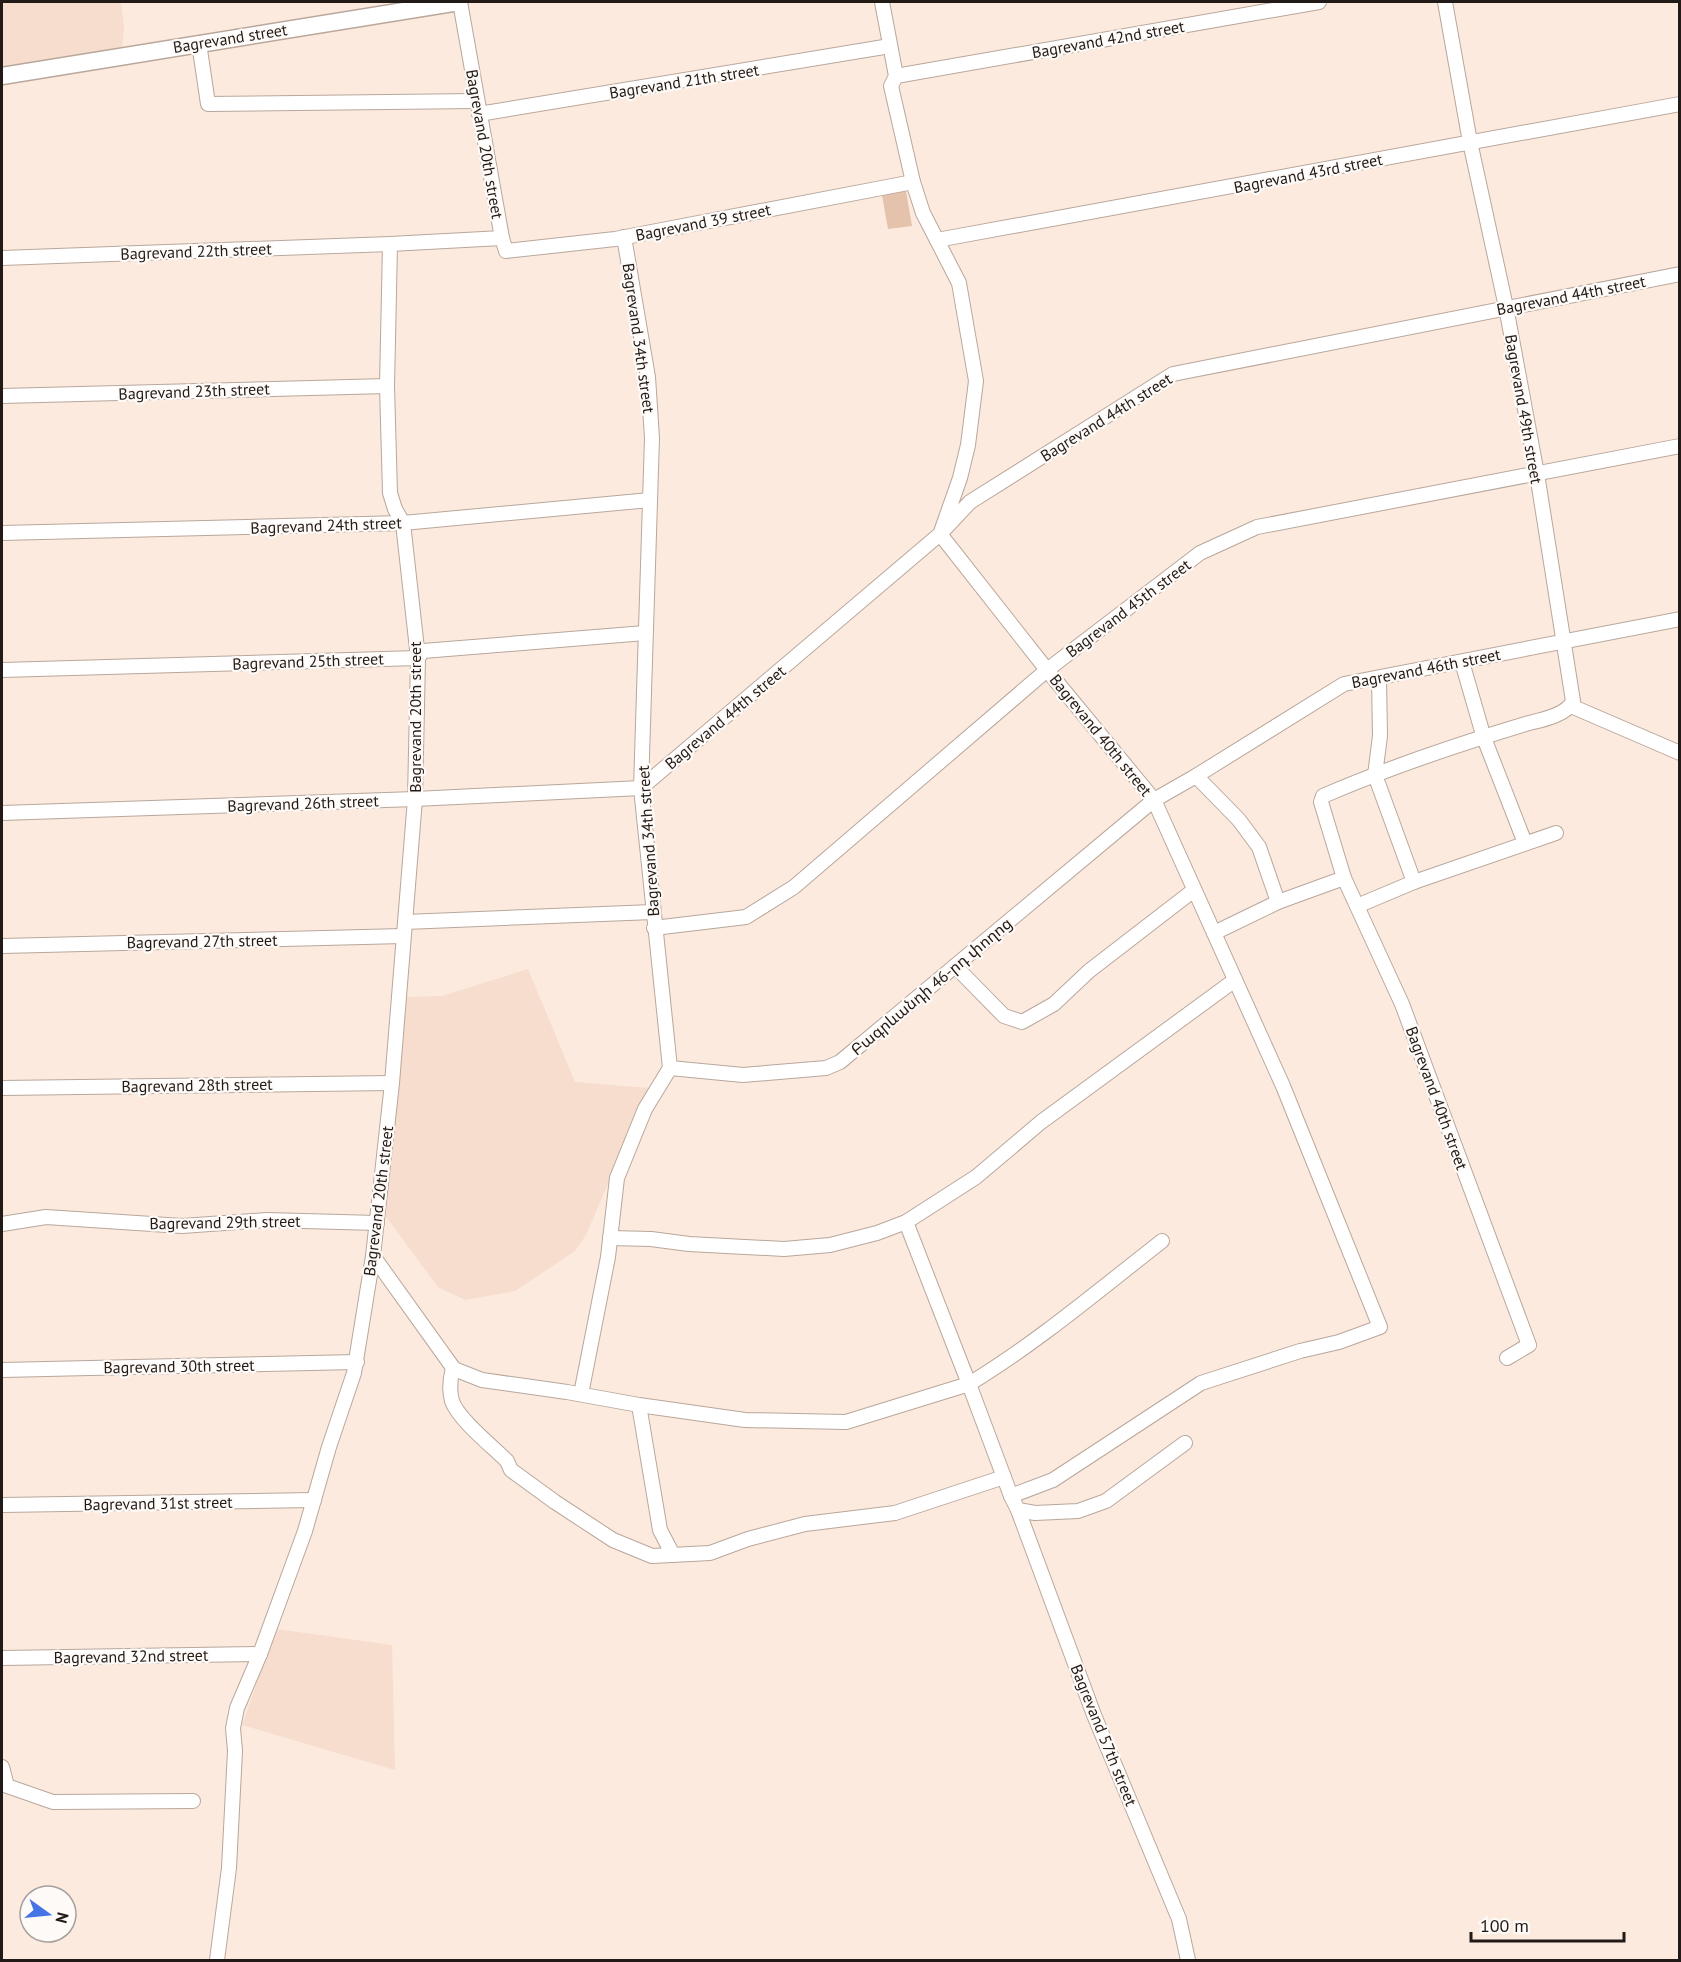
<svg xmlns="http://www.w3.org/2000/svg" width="1681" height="1962" font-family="'PT Sans','Noto Sans Armenian',sans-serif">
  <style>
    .built { fill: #f6ddcd }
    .green { fill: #e4c2ac }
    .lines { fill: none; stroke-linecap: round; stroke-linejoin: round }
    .minor-casing { stroke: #b9a79c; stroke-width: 16 }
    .major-casing { stroke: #b9a79c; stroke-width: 19 }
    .minor { stroke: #fff; stroke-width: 14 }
    .major { stroke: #fff; stroke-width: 16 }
    .labels { text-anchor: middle; stroke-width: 4.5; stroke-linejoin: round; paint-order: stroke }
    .street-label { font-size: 16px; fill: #211a16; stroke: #fefaf8 }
  </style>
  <rect width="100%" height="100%" fill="#fceade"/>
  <g class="built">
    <polygon points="2,2 121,2 124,27 122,47 2,69"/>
    <polygon points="528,969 575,1082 649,1088 586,1235 575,1251 515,1291 465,1300 438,1287 384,1214 405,997 442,996"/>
    <polygon points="276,1629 392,1645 395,1770 242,1725"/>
  </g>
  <polygon class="green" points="906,191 912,226 888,229 882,195"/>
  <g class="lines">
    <g class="minor-casing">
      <g id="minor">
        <polyline points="882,2 896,76 891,86 913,182 923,213 959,283 976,381 968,445 960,478 942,529"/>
        <polyline points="199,43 208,104 476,101"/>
        <polyline points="896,76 1319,2"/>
        <polyline points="479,114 890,46"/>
        <polyline points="502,238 506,251 615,239 913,182"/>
        <polyline points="937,240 1680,104"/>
        <polyline points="2,258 390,244"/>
        <polyline points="2,396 387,386"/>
        <polyline points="2,533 403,523 650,500"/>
        <polyline points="940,534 1047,670 1154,800 1196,776 1239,820 1259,847 1278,902 1344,878 1402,1004 1529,1345 1507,1358"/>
        <polyline points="1462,662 1484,738 1525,843"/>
        <polyline points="2,670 418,658 423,651 645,633"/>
        <polyline points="1379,678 1380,736 1375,775 1414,882 1556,833"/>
        <polyline points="1571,706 1680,753"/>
        <polyline points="1196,776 1344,684 1680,619"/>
        <polyline points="2,813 415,799 641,788 940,534 970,502 1173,374 1680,274"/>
        <path d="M 1344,878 L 1321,802 L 1323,796 C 1390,767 1459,744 1529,723 C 1542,720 1567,715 1573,701 L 1537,474 L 1506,307 L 1470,142 L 1445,2"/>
        <polyline points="1357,906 1414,882"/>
        <polyline points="405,922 653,912"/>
        <polyline points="654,928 746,917 794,887 1047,670 1200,553 1257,527 1680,446"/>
        <polyline points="1214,933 1278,902"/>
        <polyline points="2,946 403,936"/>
        <polyline points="955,966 1004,1016 1022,1022 1054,1004 1089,971 1194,890"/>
        <polyline points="670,1068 743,1075 826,1068 840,1062 1154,800 1283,1086 1380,1327 1339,1342 1300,1351 1201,1383 1053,1480 1011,1496"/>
        <polyline points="2,1088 392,1083"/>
        <path d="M 906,1222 L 969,1384 C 1038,1342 1099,1290 1162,1241"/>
        <polyline points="2,1224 46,1217 182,1226 267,1220 377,1223"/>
        <polyline points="610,1238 651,1239 689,1244 784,1249 830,1245 877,1233 906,1222 976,1177 1041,1122 1235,980"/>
        <polyline points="373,1256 454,1369 482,1380 567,1392 639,1405 745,1420 846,1422 969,1384 1011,1496 1018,1510 1035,1513 1078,1511 1106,1501 1185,1443"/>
        <path d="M 453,1368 C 450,1379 449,1390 452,1401 C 458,1419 493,1447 507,1461 L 511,1470 L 555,1502 L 613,1540 L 652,1556 L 710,1553 L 748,1539 L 805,1524 L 895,1513 L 1004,1477"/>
        <polyline points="2,1370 357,1362"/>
        <polyline points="581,1394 608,1257 617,1178 645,1109 670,1068 641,788 652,438 648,377 624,237"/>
        <polyline points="639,1405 660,1530 673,1555"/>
        <polyline points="2,1505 314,1500"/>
        <polyline points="1018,1510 1094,1715 1179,1919 1188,1960"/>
        <polyline points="2,1658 260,1654"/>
        <polyline points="2,1767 7,1786 53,1802 193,1801"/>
        <polyline points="217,1960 229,1868 235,1751 233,1728 237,1708 260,1654 305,1531 329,1447 354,1373 373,1256 392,1083 415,799 418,658 403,523 395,509 390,493 387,386 390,244 502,238 460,2"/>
      </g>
    </g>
    <g class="major-casing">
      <polyline id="major" points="2,76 459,2"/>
    </g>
    <use href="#minor" class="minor"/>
    <use href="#major" class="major"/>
  </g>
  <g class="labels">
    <g class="street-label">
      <text transform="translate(230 38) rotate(-9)" y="6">Bagrevand street</text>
      <text transform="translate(1108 39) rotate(-10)" y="6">Bagrevand 42nd street</text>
      <text transform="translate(684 81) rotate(-9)" y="6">Bagrevand 21th street</text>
      <text transform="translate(485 144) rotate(80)" y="6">Bagrevand 20th street</text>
      <text transform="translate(1308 173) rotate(-11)" y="6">Bagrevand 43rd street</text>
      <text transform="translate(703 222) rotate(-11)" y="6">Bagrevand 39 street</text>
      <text transform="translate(196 251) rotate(-2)" y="6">Bagrevand 22th street</text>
      <text transform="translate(1571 295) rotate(-11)" y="6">Bagrevand 44th street</text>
      <text transform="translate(639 338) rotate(82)" y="6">Bagrevand 34th street</text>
      <text transform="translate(194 391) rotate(-2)" y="6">Bagrevand 23th street</text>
      <text transform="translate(1524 409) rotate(80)" y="6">Bagrevand 49th street</text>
      <text transform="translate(1106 417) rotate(-32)" y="6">Bagrevand 44th street</text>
      <text transform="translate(326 525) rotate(-2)" y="6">Bagrevand 24th street</text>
      <text transform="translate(1128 608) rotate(-37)" y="6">Bagrevand 45th street</text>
      <text transform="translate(308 661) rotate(-2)" y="6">Bagrevand 25th street</text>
      <text transform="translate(1426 668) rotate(-11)" y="6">Bagrevand 46th street</text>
      <text transform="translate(415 717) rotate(-90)" y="6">Bagrevand 20th street</text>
      <text transform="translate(725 717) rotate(-40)" y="6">Bagrevand 44th street</text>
      <text transform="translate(1101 735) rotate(51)" y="6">Bagrevand 40th street</text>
      <text transform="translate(303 803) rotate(-2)" y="6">Bagrevand 26th street</text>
      <text transform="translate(648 841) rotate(-94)" y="6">Bagrevand 34th street</text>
      <text transform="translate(202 941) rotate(-1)" y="6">Bagrevand 27th street</text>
      <text transform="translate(931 986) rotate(-40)" y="6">Բագրևանդի 46-րդ փողոց</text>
      <text transform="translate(197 1085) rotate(-1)" y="6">Bagrevand 28th street</text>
      <text transform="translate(1437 1098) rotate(70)" y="6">Bagrevand 40th street</text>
      <text transform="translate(378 1201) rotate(-83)" y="6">Bagrevand 20th street</text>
      <text transform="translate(225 1222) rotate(-1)" y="6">Bagrevand 29th street</text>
      <text transform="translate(179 1366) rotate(-1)" y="6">Bagrevand 30th street</text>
      <text transform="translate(158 1503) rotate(-1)" y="6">Bagrevand 31st street</text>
      <text transform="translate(131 1656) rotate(-1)" y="6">Bagrevand 32nd street</text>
      <text transform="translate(1104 1735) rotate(68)" y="6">Bagrevand 57th street</text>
    </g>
  </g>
  <rect width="1681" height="1962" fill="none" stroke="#211a16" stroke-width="6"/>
  <g transform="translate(48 1914) rotate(105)"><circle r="28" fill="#fefaf8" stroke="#a6a09e" stroke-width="1.5"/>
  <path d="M0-4.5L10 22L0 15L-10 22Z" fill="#4574e6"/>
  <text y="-9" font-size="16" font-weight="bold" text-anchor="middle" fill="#211a16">N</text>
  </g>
  <path d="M1471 1932v9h153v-9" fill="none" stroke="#211a16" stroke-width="3"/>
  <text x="1480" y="1932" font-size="18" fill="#211a16" stroke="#fefaf8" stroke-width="4.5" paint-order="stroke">100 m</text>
</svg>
